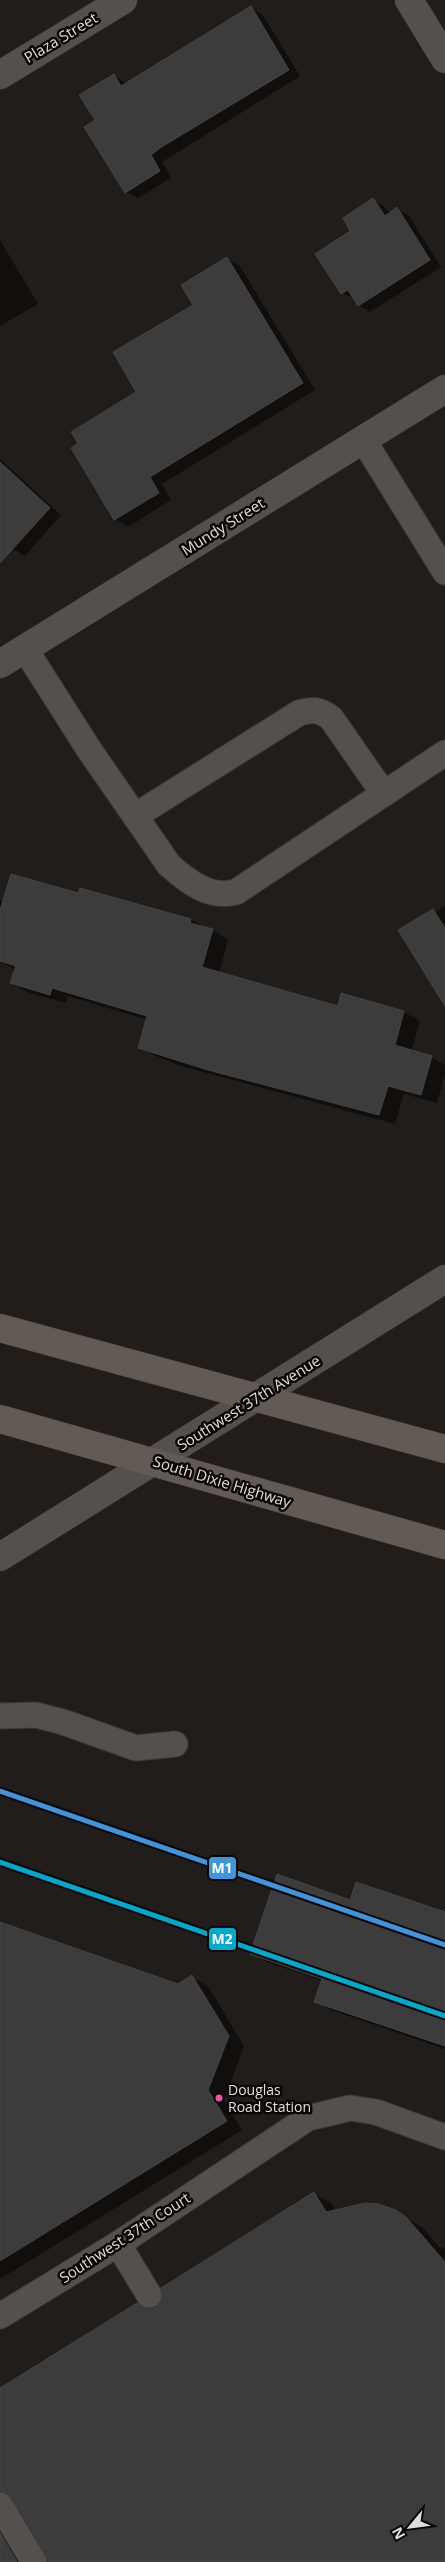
<svg xmlns="http://www.w3.org/2000/svg" width="445" height="2562" font-family="'Open Sans',sans-serif">
  <style>
    .shadow { fill: #0007 }
    .building { fill: #3d3c3c; stroke: #454445 }
    .lines { fill: none; stroke-linecap: round; stroke-linejoin: round }
    .service-casing { stroke: #3d3a39; stroke-width: 27 }
    .minor-casing { stroke: #3d3a39; stroke-width: 29 }
    .secondary-casing { stroke: #3d3a39; stroke-width: 29 }
    .trunk-casing { stroke: #3d3a39; stroke-width: 29 }
    .service { stroke: #53514f; stroke-width: 25 }
    .minor { stroke: #53514f; stroke-width: 28 }
    .secondary { stroke: #53514f; stroke-width: 28 }
    .trunk { stroke: #625a54; stroke-width: 28 }
    .metro-1-casing { stroke: #0a0806; stroke-width: 9 }
    .metro-2-casing { stroke: #0a0806; stroke-width: 9 }
    .metro-1 { stroke: #4094de; stroke-width: 5 }
    .metro-2 { stroke: #00a9ce; stroke-width: 5 }
    .bus-dot { fill: #f54da8; stroke: #0a0806; stroke-width: 2 }
    .labels { text-anchor: middle; stroke-width: 5; stroke-linejoin: round; paint-order: stroke }
    .bus-label { font-size: 14px; fill: #e1dddb; stroke: #0a0806; text-anchor: start }
    .street-label { font-size: 15px; fill: #e1dddb; stroke: #0a0806 }
    .line-badge { stroke: #0a0806; stroke-width: 2 }
    .badge-label { font-size: 14px; text-anchor: middle; font-weight: bold; fill: #fff }
  </style>
  <rect width="100%" height="100%" fill="#201d1b"/>
  <g class="shadow">
    <polygon points="251,8 263,15 300,76 162,162 171,178 138,198 126,192 96,121 114,75 127,84"/>
    <polygon points="373,200 385,207 390,214 397,209 409,216 441,267 370,312 358,305 355,299 342,293 352,231"/>
    <polygon points="0,240 38,304 0,326"/>
    <polygon points="227,259 240,266 315,390 162,484 171,500 128,527 115,519 138,392"/>
    <polygon points="0,459 61,515 25,556 0,542"/>
    <polygon points="79,894 190,920 213,930 228,940 219,973 339,1007 342,995 404,1012 420,1021 411,1052 431,1057 445,1065 445,1074 437,1103 404,1094 395,1124 181,1066 156,1056 140,1047 148,1020 68,996 66,1003 27,992 11,983 16,970 0,962 0,900"/>
    <polygon points="445,906 445,991 433,910 436,912"/>
    <polygon points="351,1901 445,1914 445,2049 331,2010 316,2001 323,1981 267,1962 252,1953"/>
    <polygon points="0,1923 179,1985 192,1977 208,1986 244,2046 224,2100 242,2130 0,2279"/>
    <polygon points="314,2194 331,2203 336,2211 396,2211 423,2228 441,2249 445,2247 445,2562 50,2562 48,2554 15,2500 8,2502 27,2562 0,2562 0,2390 145,2309 157,2309 163,2302 163,2288"/>
  </g>
  <g class="building">
    <polygon points="251,6 289,70 160,148 151,155 160,171 125,193 84,127 95,120 79,95 114,74 121,86"/>
    <polygon points="373,198 385,216 397,207 430,260 358,306 348,290 341,294 315,254 350,231 343,218"/>
    <polygon points="227,257 303,383 150,477 159,493 114,520 71,448 78,443 71,432 136,392 113,352 193,305 181,285"/>
    <polygon points="0,462 50,508 0,563"/>
    <polygon points="11,874 78,893 80,888 191,919 190,923 213,929 202,967 338,1006 341,993 404,1011 395,1045 432,1056 421,1095 388,1086 379,1115 208,1070 138,1048 147,1016 52,988 50,995 10,983 16,966 0,961 0,910"/>
    <polygon points="433,909 445,928 445,1006 398,930"/>
    <polygon points="277,1874 350,1900 356,1882 445,1912 445,2046 314,2002 322,1979 250,1954"/>
    <polygon points="0,1922 178,1984 192,1975 229,2036 208,2090 227,2121 0,2261"/>
    <polygon points="314,2192 326,2212 365,2203 378,2204 396,2210 406,2217 445,2262 445,2562 48,2562 46,2555 12,2498 7,2493 0,2491 0,2388 137,2303 149,2309 157,2307 163,2295 161,2288"/>
    <polygon points="0,2533 17,2562 0,2562"/>
  </g>
  <g class="lines">
    <g class="service-casing">
      <g id="service">
        <polyline points="364,441 445,572"/>
        <path d="M 25,649 L 90,751 L 169,865 C 188,882 210,899 236,892 L 445,753"/>
        <path d="M 135,816 L 299,713 C 313,709 319,709 331,718 L 384,794"/>
        <polyline points="0,1716 36,1715 63,1722 136,1748 175,1744"/>
        <polyline points="118,2244 149,2295"/>
        <polyline points="0,2316 118,2244 308,2118 350,2108 376,2112 445,2137"/>
        <polyline points="0,2505 34,2562"/>
      </g>
    </g>
    <g class="minor-casing">
      <g id="minor">
        <polyline points="409,0 445,59"/>
        <polyline points="0,75 123,0"/>
        <polyline points="0,664 445,389"/>
      </g>
    </g>
    <g class="secondary-casing">
      <polyline id="secondary" points="0,1557 445,1279"/>
    </g>
    <g class="trunk-casing">
      <g id="trunk">
        <polyline points="0,1328 445,1449"/>
        <polyline points="0,1419 445,1545"/>
      </g>
    </g>
    <use href="#service" class="service"/>
    <use href="#minor" class="minor"/>
    <use href="#secondary" class="secondary"/>
    <use href="#trunk" class="trunk"/>
    <g class="metro-1-casing">
      <polyline id="metro-1" points="0,1791 445,1945"/>
    </g>
    <g class="metro-2-casing">
      <polyline id="metro-2" points="0,1862 445,2016"/>
    </g>
    <use href="#metro-1" class="metro-1"/>
    <use href="#metro-2" class="metro-2"/>
  </g>
  <circle class="bus-dot" cx="219" cy="2098" r="4.5"/>
  <g class="labels">
    <g class="bus-label">
      <text x="228" y="2095">Douglas<tspan x="228" dy="17">Road Station</tspan></text>
    </g>
    <g class="street-label">
      <text transform="translate(61 38) rotate(-31)" y="5">Plaza Street</text>
      <text transform="translate(223 527) rotate(-32)" y="5">Mundy Street</text>
      <text transform="translate(249 1403) rotate(-32)" y="5">Southwest 37th Avenue</text>
      <text transform="translate(222 1482) rotate(17)" y="5">South Dixie Highway</text>
      <text transform="translate(125 2238) rotate(-33)" y="5">Southwest 37th Court</text>
    </g>
  </g>
  <g class="line-badge">
    <rect x="208" y="1856" width="29" height="24" rx="5" fill="#4094de"/>
    <rect x="208" y="1927" width="29" height="24" rx="5" fill="#00a9ce"/>
  </g>
  <g class="badge-label">
    <text x="222" y="1873">M1</text>
    <text x="222" y="1944">M2</text>
  </g>
  <g transform="translate(410 2527) rotate(241)" stroke="#0a0806" stroke-width="4" paint-order="stroke">
  <path d="M0-4L9 19L0 12L-9 19Z" fill="#e1dddb"/>
  <text y="-8" font-size="14" font-weight="bold" text-anchor="middle" fill="#e1dddb">N</text>
  </g>
</svg>
